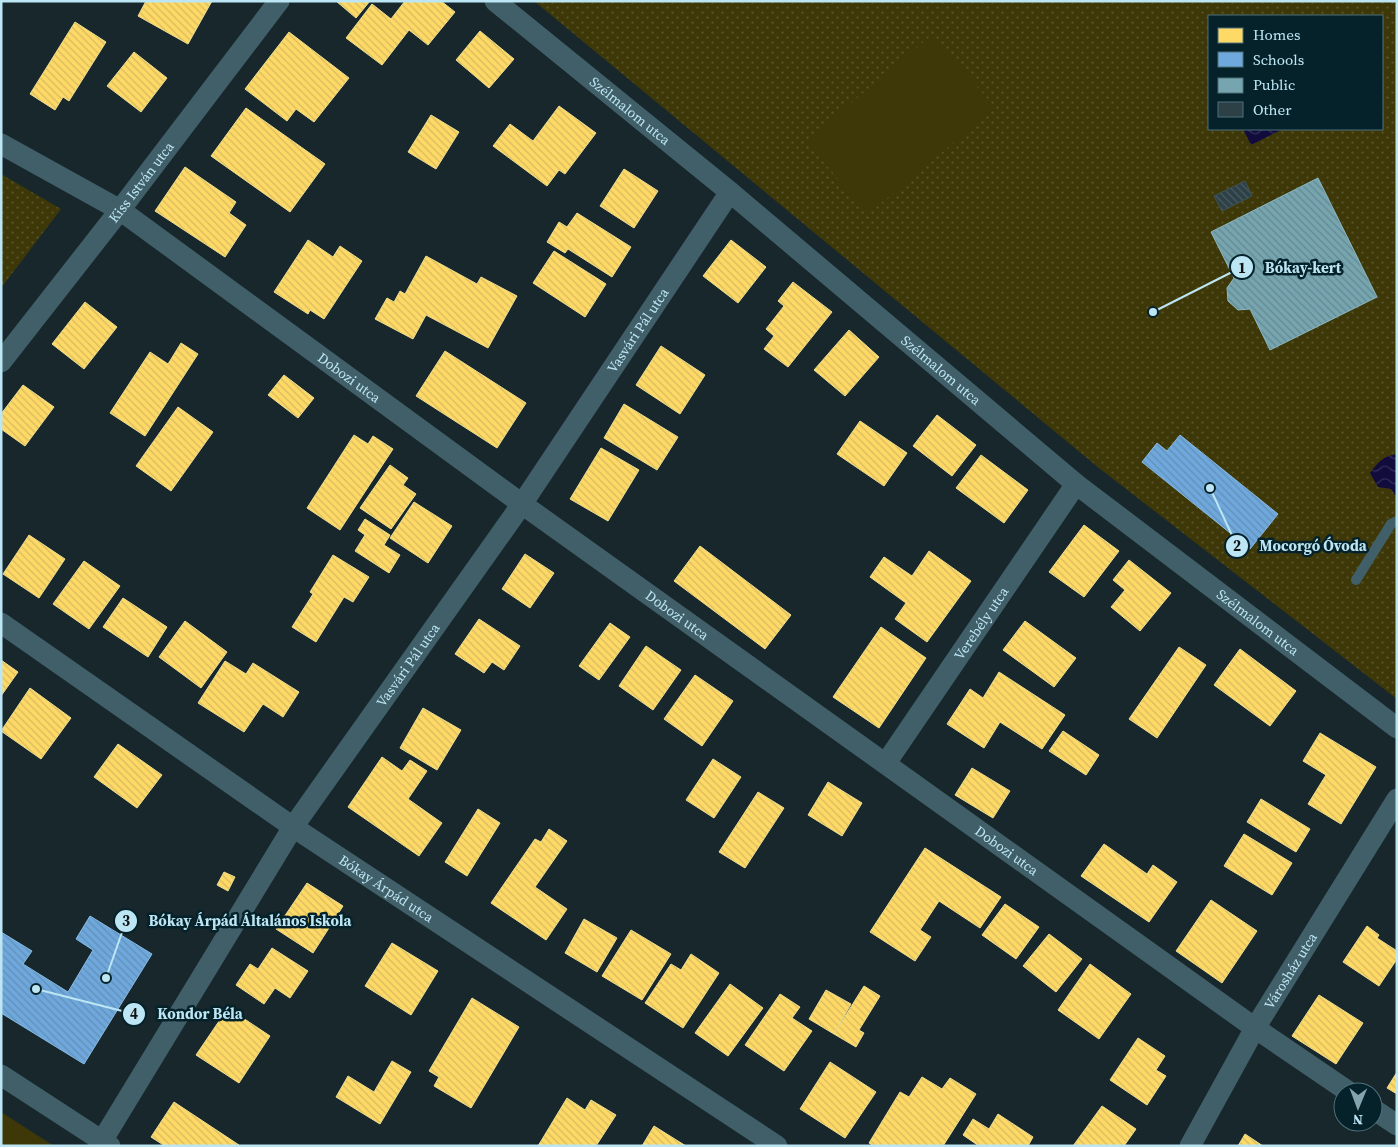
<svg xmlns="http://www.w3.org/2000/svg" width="1398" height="1147" font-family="'Source Serif 4',serif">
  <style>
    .park { fill: url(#park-dots); fill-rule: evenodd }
    .garden { fill: #3e3809 }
    .water { fill: url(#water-waves) }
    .homes { fill: url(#homes-back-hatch); stroke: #ebdd91 }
    .schools { fill: url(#schools-back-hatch); stroke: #86bbe3 }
    .public { fill: url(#public-back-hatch); stroke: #8bb8c4 }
    .building { fill: url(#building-back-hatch); stroke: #3c535a }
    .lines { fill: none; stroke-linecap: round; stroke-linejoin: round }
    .service { stroke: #405f68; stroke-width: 10 }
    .minor { stroke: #405f68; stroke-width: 21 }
    .labels { text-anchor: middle; stroke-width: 5; stroke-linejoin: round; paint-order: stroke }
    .street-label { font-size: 14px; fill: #bde6f4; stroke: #05222a }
    .leader { fill: none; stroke: #bde6f4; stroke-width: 2 }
    .callout-dot { fill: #bde6f4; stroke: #05222a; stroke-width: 2 }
    .mark-label { font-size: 15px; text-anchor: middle; font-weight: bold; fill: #111 }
    .callout-label { font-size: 15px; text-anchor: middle; font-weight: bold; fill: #bde6f4; stroke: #05222a; stroke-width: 5; stroke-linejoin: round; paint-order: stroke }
  </style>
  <defs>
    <pattern id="park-dots" width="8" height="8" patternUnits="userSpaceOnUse" patternTransform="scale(1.25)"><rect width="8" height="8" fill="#3e3809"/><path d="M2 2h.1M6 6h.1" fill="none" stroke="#58552d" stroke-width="1.8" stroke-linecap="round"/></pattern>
    <pattern id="water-waves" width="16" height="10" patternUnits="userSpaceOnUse" patternTransform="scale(1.25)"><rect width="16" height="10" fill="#110c3b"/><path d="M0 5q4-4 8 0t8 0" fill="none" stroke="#322f58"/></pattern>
    <pattern id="homes-back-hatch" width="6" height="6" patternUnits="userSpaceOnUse" patternTransform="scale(1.25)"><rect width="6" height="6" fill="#ffd966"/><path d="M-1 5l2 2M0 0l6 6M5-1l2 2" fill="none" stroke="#d7bb60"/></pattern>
    <pattern id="schools-back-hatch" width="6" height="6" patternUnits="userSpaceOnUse" patternTransform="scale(1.25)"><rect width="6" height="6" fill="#6fa8dc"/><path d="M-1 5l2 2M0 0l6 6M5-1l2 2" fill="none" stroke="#628fb7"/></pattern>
    <pattern id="public-back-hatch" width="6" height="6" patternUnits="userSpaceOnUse" patternTransform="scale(1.25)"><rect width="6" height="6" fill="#76a5af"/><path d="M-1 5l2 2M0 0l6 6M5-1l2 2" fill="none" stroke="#648890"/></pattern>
    <pattern id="building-back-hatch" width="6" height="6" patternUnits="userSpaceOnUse" patternTransform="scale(1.25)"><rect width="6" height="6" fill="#2d4046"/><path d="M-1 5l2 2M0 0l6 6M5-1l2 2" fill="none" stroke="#4a5c61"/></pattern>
  </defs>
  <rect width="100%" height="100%" fill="#17272c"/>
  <g class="park">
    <path d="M 534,1 L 1397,1 L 1397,699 L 1099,468 ZM 1209,16 L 1382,16 L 1382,129 L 1209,129 Z"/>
    <polygon points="1,174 61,209 1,288"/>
  </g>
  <g class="garden">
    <polygon points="933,34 995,108 868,214 806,141"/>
    <polygon points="1,1112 54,1146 1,1146"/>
  </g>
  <g class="water">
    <polygon points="1243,129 1283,129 1251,145"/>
    <path d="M 1397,454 L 1397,498 L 1391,489 L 1378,487 L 1370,473 C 1378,462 1383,456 1397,454 Z"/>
  </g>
  <g class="homes">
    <polygon points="146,1 212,1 188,44 138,16"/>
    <polygon points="336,1 370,1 356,18"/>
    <polygon points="405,1 441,1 455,12 428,45 409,30 382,65 346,38 372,4 391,19"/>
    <polygon points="75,22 106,42 69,101 63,97 55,110 30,94"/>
    <polygon points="480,31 514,59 489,88 456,60"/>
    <polygon points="289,32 349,78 314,122 296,109 287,121 245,89"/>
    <polygon points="134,52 167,78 141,112 107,86"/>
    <polygon points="559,106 596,133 565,174 559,170 547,186 493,146 510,124 533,141"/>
    <polygon points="246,108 325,164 290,212 211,156"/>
    <polygon points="431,115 459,132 436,169 408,152"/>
    <polygon points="185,167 236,202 229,213 246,225 225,257 155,211"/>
    <polygon points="624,169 658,191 634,228 600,206"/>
    <polygon points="577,213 631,247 612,277 568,249 565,253 547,242 559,222 567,227"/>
    <polygon points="308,240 333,257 340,246 362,261 324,319 310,310 308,314 274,292"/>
    <polygon points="731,240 766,267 738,303 703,276"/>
    <polygon points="554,251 606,284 585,317 533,283"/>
    <polygon points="426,256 477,284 481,277 517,296 488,348 426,315 413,339 375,319 387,298 394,302 400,291 405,294"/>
    <polygon points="793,282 832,312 788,367 764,349 774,336 766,329 784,306 778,301"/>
    <polygon points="85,302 117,327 84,369 52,344"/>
    <polygon points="849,330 879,357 845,396 814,370"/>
    <polygon points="181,343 198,354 145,436 110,413 150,352 168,364"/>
    <polygon points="661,346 705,375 680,414 636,385"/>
    <polygon points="445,351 526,403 497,448 416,396"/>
    <polygon points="284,375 314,398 298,418 268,395"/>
    <polygon points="23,385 54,407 25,446 1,429 1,414"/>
    <polygon points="624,404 678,437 657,470 604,438"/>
    <polygon points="178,407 213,432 171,491 136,466"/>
    <polygon points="937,415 976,445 952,476 913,446"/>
    <polygon points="860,421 907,453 884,486 837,454"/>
    <polygon points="354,435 368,444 373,436 393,449 340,530 307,508"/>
    <polygon points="601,448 639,470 608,521 570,499"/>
    <polygon points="981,455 1028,490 1004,523 956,488"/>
    <polygon points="390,465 408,478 403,485 416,494 391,529 360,508"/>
    <polygon points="414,502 452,526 428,563 390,538"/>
    <polygon points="365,519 390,535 384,545 400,555 389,573 355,551 365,535 358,530"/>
    <polygon points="1084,525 1119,551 1084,597 1049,572"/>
    <polygon points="29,535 65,559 39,598 3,574"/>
    <polygon points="700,546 791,615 765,649 674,581"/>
    <polygon points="929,551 971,581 927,642 895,619 906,603 870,577 884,557 912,576"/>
    <polygon points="525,554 554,573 530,608 502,589"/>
    <polygon points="333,555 369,577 353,602 344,597 316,642 292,627 313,594 310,592"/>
    <polygon points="1129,560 1171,593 1140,631 1111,607 1125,590 1113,580"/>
    <polygon points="84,561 120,586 89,629 53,604"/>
    <polygon points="123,598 167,627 148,657 103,627"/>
    <polygon points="479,619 520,646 504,670 492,662 484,673 455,654"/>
    <polygon points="185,621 227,652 201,688 159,657"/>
    <polygon points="1025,621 1076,658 1054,687 1003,650"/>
    <polygon points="610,623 630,637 599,680 579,666"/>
    <polygon points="881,627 926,658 879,728 833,697"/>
    <polygon points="646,646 681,670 653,710 619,686"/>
    <polygon points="1179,647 1206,665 1157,738 1129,719"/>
    <polygon points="1240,649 1296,691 1270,726 1214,685"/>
    <polygon points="1,660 18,672 1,696"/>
    <polygon points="225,661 246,674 253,663 299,692 283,717 263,704 244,732 198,703"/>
    <polygon points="999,672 1065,715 1042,749 1000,722 984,748 947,724 970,689 983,698"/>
    <polygon points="695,675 733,701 702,746 664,719"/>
    <polygon points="30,688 71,718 41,759 1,731"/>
    <polygon points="423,708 461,730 437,770 400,748"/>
    <polygon points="1063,731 1099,755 1086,775 1049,751"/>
    <polygon points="1320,733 1376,767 1341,824 1308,804 1326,775 1303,761"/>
    <polygon points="118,744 162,775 137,808 94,777"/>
    <polygon points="382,757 402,771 410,760 427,771 408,799 442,823 419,856 348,807"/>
    <polygon points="713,759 741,777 714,818 686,800"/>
    <polygon points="972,768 1010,791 993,818 955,795"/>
    <polygon points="828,782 862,803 842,836 808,815"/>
    <polygon points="758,792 784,808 745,868 719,852"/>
    <polygon points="1261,799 1310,829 1296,852 1247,822"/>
    <polygon points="478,809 500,823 467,876 445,862"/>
    <polygon points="549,829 567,841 535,887 567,909 546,940 491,903 535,839 541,842"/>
    <polygon points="1244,834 1292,863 1272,895 1224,866"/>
    <polygon points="1104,844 1147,874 1153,865 1177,882 1149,922 1081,876"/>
    <polygon points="925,848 1001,897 980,928 939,901 920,930 931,937 915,961 870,932"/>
    <polygon points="224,872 235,877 228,891 217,885"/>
    <polygon points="307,883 343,906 313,953 276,929"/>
    <polygon points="1211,900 1257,931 1222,983 1176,951"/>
    <polygon points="1005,904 1039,927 1016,959 982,935"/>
    <polygon points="584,919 617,938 597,972 565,953"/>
    <polygon points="1367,926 1379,935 1377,938 1397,951 1397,959 1379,986 1343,962"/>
    <polygon points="631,930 671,954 642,1000 602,976"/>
    <polygon points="1049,934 1082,959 1056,992 1023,966"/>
    <polygon points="392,943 438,971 411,1015 365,986"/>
    <polygon points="272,948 308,971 290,998 275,988 264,1004 236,985 250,964 258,969"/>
    <polygon points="691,954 719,973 683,1028 645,1003 671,964 681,970"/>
    <polygon points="1090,964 1131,994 1099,1039 1058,1010"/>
    <polygon points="730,984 763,1008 728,1056 695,1033"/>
    <polygon points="864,986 880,996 859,1030 864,1033 856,1047 834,1034"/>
    <polygon points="826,990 851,1004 834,1034 809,1019"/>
    <polygon points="780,994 800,1007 792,1018 812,1031 784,1071 745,1045"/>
    <polygon points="1319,995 1363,1023 1336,1064 1292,1036"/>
    <polygon points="472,998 519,1027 471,1108 434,1086 439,1077 429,1071"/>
    <polygon points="228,1008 270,1036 239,1083 196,1055"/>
    <polygon points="1138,1038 1165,1056 1156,1070 1166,1076 1147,1105 1110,1080"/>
    <polygon points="392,1061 411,1072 380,1124 336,1097 348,1076 374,1092"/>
    <polygon points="830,1062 876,1092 845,1138 800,1109"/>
    <polygon points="1397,1072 1397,1094 1387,1088"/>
    <polygon points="922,1077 942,1089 950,1078 976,1094 943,1146 874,1146 869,1143 900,1092 909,1097"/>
    <polygon points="567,1098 585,1110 591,1100 616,1115 596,1146 538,1146"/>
    <polygon points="174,1102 239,1145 238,1146 165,1146 151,1137"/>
    <polygon points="1102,1106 1136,1129 1124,1146 1073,1146"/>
    <polygon points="998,1114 1033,1137 1028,1146 979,1146 963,1135 973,1119 989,1129"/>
    <polygon points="654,1126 686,1146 642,1146"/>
    <polygon points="1245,1134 1263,1146 1238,1146"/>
  </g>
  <g class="schools">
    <polygon points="1180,435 1278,514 1250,549 1142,462 1157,443 1167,451"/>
    <polygon points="90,916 152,954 84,1064 1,1013 1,932 32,951 23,964 68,992 93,950 76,939"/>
  </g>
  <polygon class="public" points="1318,178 1377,297 1270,350 1250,309 1238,310 1228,301 1227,288 1234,278 1211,232"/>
  <polygon class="building" points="1245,181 1252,196 1222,211 1214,196"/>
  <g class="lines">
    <polyline class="service" points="1356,580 1391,524 1397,521"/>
    <g class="minor">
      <path id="s1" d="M 495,1 L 730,192 L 1076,484 L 1397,728"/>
      <path id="s2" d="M 1,144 L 120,210 L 522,504 L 1255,1028 L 1349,1092"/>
      <path id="s3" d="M 1,362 L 120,210 L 279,1"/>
      <path id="s4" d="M 1,623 L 293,827 L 777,1146"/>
      <path id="s5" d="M 886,763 L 1076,484"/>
      <polyline points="1,1075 110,1146"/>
      <polyline points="1373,1109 1397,1125"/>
      <path id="s6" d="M 99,1146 L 293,827 L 522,504 L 730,192"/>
      <path id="s7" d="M 1190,1146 L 1255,1028 L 1397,799"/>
    </g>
  </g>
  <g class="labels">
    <g class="street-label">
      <text dy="5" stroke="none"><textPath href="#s1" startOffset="174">Szélmalom utca</textPath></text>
      <text dy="5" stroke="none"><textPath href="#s3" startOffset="228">Kiss István utca</textPath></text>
      <text dy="5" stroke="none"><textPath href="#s6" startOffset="978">Vasvári Pál utca</textPath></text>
      <text dy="5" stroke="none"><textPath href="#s1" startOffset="579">Szélmalom utca</textPath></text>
      <text dy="5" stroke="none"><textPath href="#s2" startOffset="420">Dobozi utca</textPath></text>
      <text dy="5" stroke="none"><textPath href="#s2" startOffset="825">Dobozi utca</textPath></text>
      <text dy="5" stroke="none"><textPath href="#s1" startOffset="984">Szélmalom utca</textPath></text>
      <text dy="5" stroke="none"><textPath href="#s5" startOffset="169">Verebély utca</textPath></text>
      <text dy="5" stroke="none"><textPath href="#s6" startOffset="572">Vasvári Pál utca</textPath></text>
      <text dy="5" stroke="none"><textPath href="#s2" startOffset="1230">Dobozi utca</textPath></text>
      <text dy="5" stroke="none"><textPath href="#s4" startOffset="468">Bókay Árpád utca</textPath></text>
      <text dy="5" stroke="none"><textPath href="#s7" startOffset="202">Városház utca</textPath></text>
    </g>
  </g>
  <path class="leader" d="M1153 312L1242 267M1210 488L1237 546M106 978L126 921M36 989L134 1014"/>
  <g class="callout-dot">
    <circle cx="1153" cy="312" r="5"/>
    <circle cx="1210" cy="488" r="5"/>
    <circle cx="106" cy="978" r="5"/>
    <circle cx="36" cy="989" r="5"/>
    <circle cx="1242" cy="267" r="12"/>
    <circle cx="1237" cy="546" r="12"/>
    <circle cx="126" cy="921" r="12"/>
    <circle cx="134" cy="1014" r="12"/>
  </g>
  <g class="mark-label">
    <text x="1242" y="273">1</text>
    <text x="1237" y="551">2</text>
    <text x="126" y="926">3</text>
    <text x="134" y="1019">4</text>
  </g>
  <g class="callout-label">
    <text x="1303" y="273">Bókay-kert</text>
    <text x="1313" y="551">Mocorgó Óvoda</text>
    <text x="250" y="926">Bókay Árpád Általános Iskola</text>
    <text x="200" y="1019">Kondor Béla</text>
  </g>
  <rect width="1398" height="1147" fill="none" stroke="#bde6f4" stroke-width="5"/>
  <rect x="1208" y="15" width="175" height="115" fill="#05222a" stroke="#4f707b"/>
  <rect x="1218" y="28" width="25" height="15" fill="#ffd966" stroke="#4f707b"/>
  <text x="1253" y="40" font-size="15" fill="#bde6f4">Homes</text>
  <rect x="1218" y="52" width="25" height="15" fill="#6fa8dc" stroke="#4f707b"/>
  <text x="1253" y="65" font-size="15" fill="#bde6f4">Schools</text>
  <rect x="1218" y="78" width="25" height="15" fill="#76a5af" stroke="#4f707b"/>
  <text x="1253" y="90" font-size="15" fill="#bde6f4">Public</text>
  <rect x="1218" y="102" width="25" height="15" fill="#2d4046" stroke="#4f707b"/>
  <text x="1253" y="115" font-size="15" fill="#bde6f4">Other</text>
  <g transform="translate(1358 1107) rotate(181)"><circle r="24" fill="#05222a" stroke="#4f707b"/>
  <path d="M0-4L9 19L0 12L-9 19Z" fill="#83a3ae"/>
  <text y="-8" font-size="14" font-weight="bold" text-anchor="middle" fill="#bde6f4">N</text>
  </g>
</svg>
